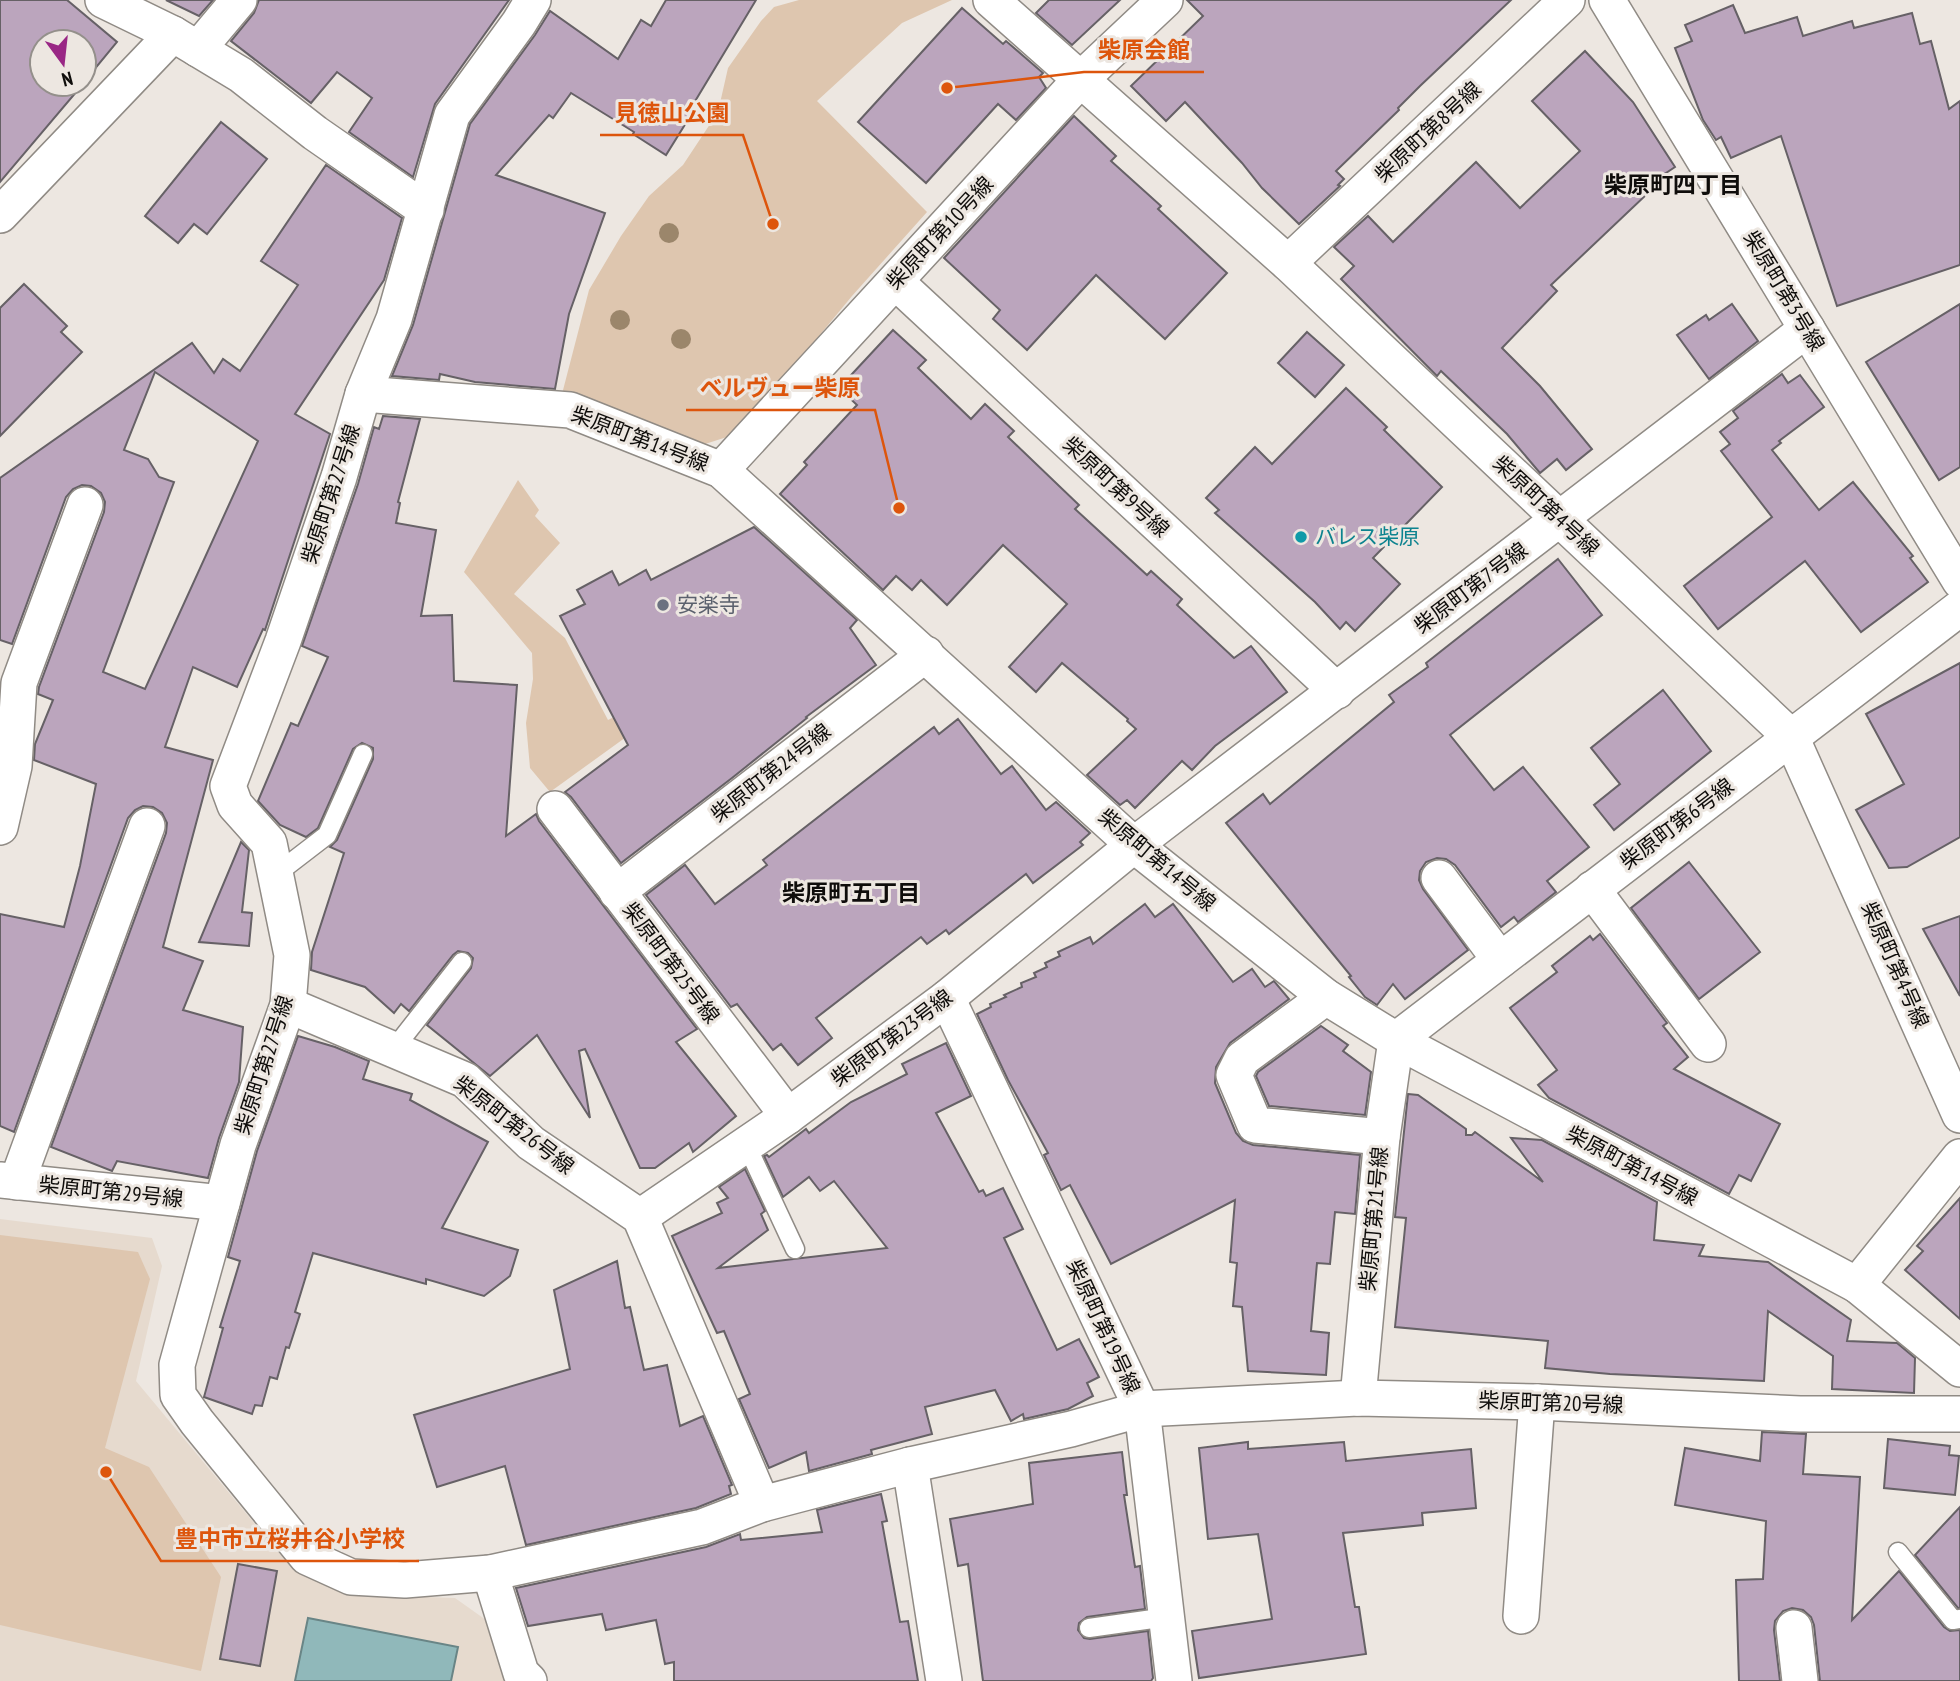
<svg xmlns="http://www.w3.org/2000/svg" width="1960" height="1681" font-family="'PT Sans Narrow','Noto Sans JP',sans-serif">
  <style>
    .built { fill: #e6dace }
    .green { fill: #dec6af }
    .water { fill: #90b8ba; stroke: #698586; stroke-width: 2 }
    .building { fill: #bba5bd; stroke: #666166; stroke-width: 2; fill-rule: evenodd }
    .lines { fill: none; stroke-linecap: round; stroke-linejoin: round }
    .service-casing { stroke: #908b85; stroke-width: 21 }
    .minor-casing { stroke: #908b85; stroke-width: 38 }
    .service { stroke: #fff; stroke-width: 18 }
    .minor { stroke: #fff; stroke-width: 35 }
    .tree { fill: #9b866b }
    .culture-dot { fill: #0f9aa8; stroke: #ede7e1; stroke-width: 2.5 }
    .worship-dot { fill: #6b7280; stroke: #ede7e1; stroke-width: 2.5 }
    .labels { text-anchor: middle; stroke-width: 6; stroke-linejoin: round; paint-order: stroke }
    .street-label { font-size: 21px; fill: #0f0d0b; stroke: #ede7e1 }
    .culture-label { font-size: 21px; fill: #0d838f; stroke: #ede7e1; text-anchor: start }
    .worship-label { font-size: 21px; fill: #5b616d; stroke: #ede7e1; text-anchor: start }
    .neighbourhood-label { font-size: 23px; font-weight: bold; fill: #0f0d0b; stroke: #ede7e1 }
    .leader { fill: none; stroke: #dd550c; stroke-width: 2.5 }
    .callout-dot { fill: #dd550c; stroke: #ede7e1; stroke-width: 2.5 }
    .callout-label { font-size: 23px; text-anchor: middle; font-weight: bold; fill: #dd550c; stroke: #ede7e1; stroke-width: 6; stroke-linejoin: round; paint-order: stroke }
  </style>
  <rect width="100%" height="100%" fill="#ede7e1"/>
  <polygon class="built" points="0,1219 152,1238 162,1266 136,1381 290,1566 343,1594 455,1598 486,1620 495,1652 510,1681 0,1681"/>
  <g class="green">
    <polygon points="799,0 952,0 902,23 817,101 927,212 852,296 790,371 730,436 702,445 562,394 589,290 621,236 649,196 683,165 718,112 728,68 761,21 774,7"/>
    <polygon points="518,480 539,510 535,516 560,543 514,594 565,638 608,720 630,709 640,727 550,792 530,768 526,723 533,679 532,653 464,572"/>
    <polygon points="0,1235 138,1252 150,1279 105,1448 149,1467 221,1577 201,1671 0,1625"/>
  </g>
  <polygon class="water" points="308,1618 458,1647 451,1681 295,1681"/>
  <g class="building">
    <polygon points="0,0 67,0 117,42 84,82 84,42 42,42 42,84 83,84 0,182"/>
    <polygon points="166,0 213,0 199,16"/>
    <polygon points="259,0 509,0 435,104 413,177 349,132 372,98 337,72 311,103 231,41 254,13"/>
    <polygon points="666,0 756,0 691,108 694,110 666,155 633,134 634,132 571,93 553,118 549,115 496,175 605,213 569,314 555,389 475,382 440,374 439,380 392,376 413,325 470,124 535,35 550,11 618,59 641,20 651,26"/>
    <polygon points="1049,0 1120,0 1072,45 1036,13"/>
    <polygon points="1187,0 1511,0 1420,86 1398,108 1399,110 1336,171 1344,179 1338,185 1340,186 1299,224 1262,188 1242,163 1185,102 1166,121 1131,86 1203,16"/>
    <polygon points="1733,5 1745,33 1797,17 1803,36 1852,21 1854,28 1912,13 1920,44 1931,41 1949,109 1960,101 1960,265 1837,306 1781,136 1731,158 1721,137 1716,140 1703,120 1675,48 1692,41 1685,25"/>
    <polygon points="962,8 1003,44 1006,41 1043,73 1039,77 1046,88 1016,120 998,104 926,183 858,122"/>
    <polygon points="1585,51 1633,102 1675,167 1642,189 1647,194 1551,285 1557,291 1502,348 1540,386 1592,449 1566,470 1557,459 1540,473 1507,434 1441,371 1437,376 1341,279 1354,266 1334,247 1368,216 1393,242 1476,162 1520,208 1580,151 1532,101"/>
    <polygon points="1074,116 1116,156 1111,161 1161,206 1158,209 1227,273 1165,339 1096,275 1027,350 993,319 1000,310 944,258"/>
    <polygon points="221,122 267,159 207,234 194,224 178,243 145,216"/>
    <path d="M 326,165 L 402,218 L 384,280 L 295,414 L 330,434 L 265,630 L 263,629 L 237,687 L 193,667 L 165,747 L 213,760 L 163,947 L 203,961 L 183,1010 L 243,1027 L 239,1082 L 219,1138 L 208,1178 L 117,1161 L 112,1171 L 51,1147 L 166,833 L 167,823 L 162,813 L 153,807 L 143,806 L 135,810 L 128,818 L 14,1132 L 0,1126 L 0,914 L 64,927 L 80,866 L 96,784 L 34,760 L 35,744 L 53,700 L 38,694 L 39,687 L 104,512 L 105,502 L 101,493 L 91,486 L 82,485 L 73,489 L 66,497 L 12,644 L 0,640 L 0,478 L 192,343 L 214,373 L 223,359 L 240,371 L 298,285 L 261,261 ZM 155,372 L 258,441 L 145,689 L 103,672 L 174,482 L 159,477 L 148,459 L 124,450 Z"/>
    <polygon points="24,284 67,326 61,332 82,352 0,436 0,308"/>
    <polygon points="1732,304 1758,341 1709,379 1677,335 1706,315 1709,320"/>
    <polygon points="1960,304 1960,467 1939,480 1866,362"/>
    <polygon points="893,330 926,360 918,368 971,419 985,404 1014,431 1008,437 1079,505 1075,509 1147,575 1151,571 1182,599 1177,605 1234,658 1251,646 1287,692 1215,746 1192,770 1182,761 1135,808 1127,800 1120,805 1087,775 1136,729 1127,721 1128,719 1062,663 1036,692 1009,667 1067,604 1003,545 947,605 921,580 912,590 896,576 883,590 780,494 807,465 804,462 857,405 839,388"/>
    <polygon points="1307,332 1344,365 1315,397 1278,363"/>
    <polygon points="1782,374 1788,383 1800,375 1824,407 1779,441 1781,443 1772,450 1819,510 1853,482 1913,556 1910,558 1928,582 1861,632 1805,561 1718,629 1684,586 1772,517 1721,451 1730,444 1720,432 1738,418 1733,411"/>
    <polygon points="1346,388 1387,427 1384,430 1442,487 1373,558 1400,584 1355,631 1346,622 1340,629 1315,602 1215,513 1219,510 1206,498 1255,447 1272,464"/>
    <polygon points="383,416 420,419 398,502 400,503 396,523 436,530 421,616 452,615 454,681 517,685 506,836 536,814 539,821 697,1029 676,1042 736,1116 693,1152 689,1143 655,1168 640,1168 585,1049 579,1051 590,1118 537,1035 490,1076 427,1025 471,968 473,958 468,953 458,951 453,955 409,1011 401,1004 394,1013 365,987 311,970 312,952 344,853 330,847 337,840 373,759 373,748 362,743 353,749 318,828 306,837 280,825 258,801 291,723 298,726 328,657 302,646 358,484 374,427 379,429"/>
    <polygon points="754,527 857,620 850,628 876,665 806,717 807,718 732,778 621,863 571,797 565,792 628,745 560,616 585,604 577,590 612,571 619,585 646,570 651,580"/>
    <polygon points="1558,559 1602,615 1450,735 1494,790 1523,767 1589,847 1547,881 1556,892 1518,922 1514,917 1501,927 1455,865 1446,859 1437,858 1426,862 1420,871 1419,880 1423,889 1468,950 1405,999 1393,984 1377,1005 1365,997 1349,977 1351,976 1226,823 1263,794 1270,804 1394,702 1389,695 1428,667 1426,663"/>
    <polygon points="1960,663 1960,837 1907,867 1889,868 1856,810 1904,784 1866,714"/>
    <polygon points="1663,690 1711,751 1614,830 1594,805 1620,784 1591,748"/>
    <polygon points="958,719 1001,774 1012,766 1046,810 1056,802 1090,833 1080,842 1083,845 1033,883 1026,874 949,934 946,930 927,944 921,937 816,1018 832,1038 798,1065 781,1044 773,1050 737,1004 731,1007 646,895 685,865 715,904 767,865 763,860 934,727 939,734"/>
    <polygon points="241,842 249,850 242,912 252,913 249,946 199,942"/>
    <polygon points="1689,862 1760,952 1699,999 1631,908"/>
    <polygon points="1145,904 1155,917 1173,904 1233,982 1252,969 1265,987 1274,981 1289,999 1230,1043 1216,1067 1215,1083 1236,1133 1243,1141 1253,1145 1360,1155 1355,1214 1335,1212 1330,1264 1317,1263 1311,1331 1329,1333 1326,1375 1248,1371 1242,1307 1233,1306 1237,1263 1230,1262 1235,1200 1111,1264 1070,1185 1061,1190 1044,1155 1048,1153 1008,1080 977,1014 991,1007 990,1004 1006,997 1004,995 1022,987 1021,983 1036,977 1034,973 1047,967 1045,963 1060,956 1058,952 1090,937 1093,944"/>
    <polygon points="1960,916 1960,996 1923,929"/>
    <polygon points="1600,934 1667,1023 1663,1026 1688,1057 1674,1069 1780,1124 1751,1181 1739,1175 1729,1194 1549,1098 1538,1085 1557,1070 1510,1008 1557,972 1552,966 1590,936 1593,940"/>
    <polygon points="1321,1026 1348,1045 1343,1051 1371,1072 1365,1115 1269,1106 1256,1076 1258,1072"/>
    <polygon points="298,1036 335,1047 369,1061 363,1079 412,1094 410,1100 488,1142 442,1228 518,1250 510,1276 484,1296 426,1279 426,1284 313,1253 295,1312 300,1314 289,1348 286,1347 277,1379 270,1377 262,1406 255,1405 252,1414 204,1397 223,1328 220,1327 240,1261 228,1257 257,1151"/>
    <polygon points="946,1043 971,1096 936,1113 979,1192 983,1190 986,1196 1003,1188 1023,1229 1004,1238 1057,1350 1079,1339 1099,1377 1087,1383 1093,1396 1068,1409 1024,1419 1023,1414 1011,1421 995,1390 925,1407 932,1434 871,1450 872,1454 809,1471 806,1452 769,1468 739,1399 750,1394 724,1331 717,1333 672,1236 722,1213 717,1203 728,1198 719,1187 745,1169 765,1211 761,1214 768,1230 718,1268 887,1248 834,1181 820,1191 809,1177 783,1197 764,1156 767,1155 769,1157 806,1129 809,1133 851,1102 907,1074 902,1064"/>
    <polygon points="1408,1094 1418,1095 1466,1129 1466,1135 1472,1135 1475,1132 1543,1182 1511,1138 1542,1140 1657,1202 1654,1240 1704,1245 1699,1256 1768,1262 1851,1320 1847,1341 1897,1343 1915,1358 1914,1393 1832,1389 1833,1356 1768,1311 1764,1381 1610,1374 1545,1368 1548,1341 1395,1327 1406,1218 1395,1217"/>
    <polygon points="1960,1198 1960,1319 1905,1270 1923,1251 1917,1246"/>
    <polygon points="617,1261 625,1308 630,1307 644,1370 667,1365 680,1426 703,1416 732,1485 729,1486 731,1494 696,1508 526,1545 505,1466 437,1487 414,1415 570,1369 554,1290"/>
    <polygon points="1762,1432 1806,1434 1803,1474 1860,1477 1852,1620 1899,1571 1944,1627 1950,1631 1960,1630 1960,1681 1820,1681 1814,1625 1811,1617 1803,1610 1792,1608 1783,1611 1775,1621 1774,1630 1780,1681 1739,1681 1736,1580 1763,1579 1766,1521 1675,1505 1685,1448 1760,1461"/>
    <polygon points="1888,1439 1950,1446 1949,1455 1959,1456 1955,1495 1884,1488"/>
    <polygon points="1248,1442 1248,1449 1344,1442 1346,1461 1471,1449 1476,1508 1422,1513 1423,1525 1343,1533 1355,1607 1359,1607 1366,1654 1199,1678 1192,1631 1272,1619 1258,1534 1208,1539 1199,1448"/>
    <polygon points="1122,1452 1127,1495 1124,1495 1135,1567 1140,1566 1145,1609 1087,1617 1079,1623 1078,1630 1084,1638 1090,1639 1148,1631 1153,1678 1151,1681 983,1681 968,1564 958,1566 950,1519 1033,1504 1029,1463"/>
    <polygon points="881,1494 887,1521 882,1522 900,1622 908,1621 918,1681 674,1681 674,1662 665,1664 656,1620 606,1630 602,1614 528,1626 516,1588 706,1547 740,1534 741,1540 822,1532 817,1510"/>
    <polygon points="1960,1507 1960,1608 1958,1608 1915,1555"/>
    <polygon points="238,1564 277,1571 260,1666 220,1659"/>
  </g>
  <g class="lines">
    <g class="service-casing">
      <g id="service">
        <polyline points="275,875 327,835 363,754"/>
        <polyline points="393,1050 462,962"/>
        <polyline points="746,1144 795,1249"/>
        <polyline points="1898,1552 1953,1620 1960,1619"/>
        <polyline points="1089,1628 1167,1617"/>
      </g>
    </g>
    <g class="minor-casing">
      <g id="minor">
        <polyline points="103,0 173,34 241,75 315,133 426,210"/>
        <polyline points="533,0 519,23 452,115 394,319 363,394 339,477 283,641 228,786 235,805 269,843 292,955 288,1005 238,1145 177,1365 178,1395 197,1422 307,1557 351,1577 405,1580 490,1573 702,1527 762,1504 910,1465 1071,1429 1142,1409 1358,1398 1537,1402 1800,1414 1960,1414"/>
        <polyline points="991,0 1288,263 1791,737 1960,1115"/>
        <polyline points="1607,0 1960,581"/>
        <polyline points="198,49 239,0"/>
        <polyline points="0,215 173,34"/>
        <polyline points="1288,263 1567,0"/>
        <polyline points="896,282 1337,691"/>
        <polyline points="363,394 570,410 721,470 1134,845 1326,997 1396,1040 1857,1285 1960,1369"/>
        <polyline points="721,470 1080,80 1165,0"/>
        <polyline points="555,809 788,1116"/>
        <polyline points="0,827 14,766 19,683 85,505"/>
        <polyline points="1439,878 1500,960"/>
        <polyline points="1592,889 1708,1044"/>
        <polyline points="617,892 926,654"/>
        <polyline points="1326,997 1242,1059 1234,1075 1255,1125 1382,1137"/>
        <polyline points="947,998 1142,1409 1174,1681"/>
        <polyline points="288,1005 465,1080 531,1143 640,1217 762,1504"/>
        <polyline points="0,1180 222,1203"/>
        <polyline points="17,1182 147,826"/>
        <polyline points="640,1217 788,1116 947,998 1134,845 1807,329"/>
        <polyline points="1857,1285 1960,1157"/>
        <polyline points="1358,1398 1382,1137 1396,1040 1960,608"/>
        <polyline points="910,1465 944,1681"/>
        <polyline points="490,1573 521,1673 529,1681"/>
        <polyline points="1521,1616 1537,1402"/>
        <polyline points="1794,1628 1800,1681"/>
      </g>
    </g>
    <use href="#service" class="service"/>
    <use href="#minor" class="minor"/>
  </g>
  <g class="tree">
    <circle cx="669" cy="233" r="10"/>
    <circle cx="620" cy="320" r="10"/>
    <circle cx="681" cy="339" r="10"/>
  </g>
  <circle class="culture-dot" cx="1301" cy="537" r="7"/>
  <circle class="worship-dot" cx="663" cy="605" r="7"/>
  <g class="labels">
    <g class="street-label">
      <text transform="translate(1428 132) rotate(-43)" y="7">柴原町第8号線</text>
      <text transform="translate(940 233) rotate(-47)" y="7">柴原町第10号線</text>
      <text transform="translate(1784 291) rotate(59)" y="7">柴原町第3号線</text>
      <text transform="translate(640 439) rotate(21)" y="7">柴原町第14号線</text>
      <text transform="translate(1116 487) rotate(43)" y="7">柴原町第9号線</text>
      <text transform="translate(331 494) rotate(-72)" y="7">柴原町第27号線</text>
      <text transform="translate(1546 506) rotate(43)" y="7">柴原町第4号線</text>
      <text transform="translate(1471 588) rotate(-37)" y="7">柴原町第7号線</text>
      <text transform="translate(771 773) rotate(-38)" y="7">柴原町第24号線</text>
      <text transform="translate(1677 824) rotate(-37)" y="7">柴原町第6号線</text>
      <text transform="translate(1157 860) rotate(40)" y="7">柴原町第14号線</text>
      <text transform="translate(671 963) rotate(53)" y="7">柴原町第25号線</text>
      <text transform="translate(1895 965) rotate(66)" y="7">柴原町第4号線</text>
      <text transform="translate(892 1038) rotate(-37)" y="7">柴原町第23号線</text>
      <text transform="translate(264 1065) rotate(-72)" y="7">柴原町第27号線</text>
      <text transform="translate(514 1125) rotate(38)" y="7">柴原町第26号線</text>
      <text transform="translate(1632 1166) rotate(28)" y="7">柴原町第14号線</text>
      <text transform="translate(111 1192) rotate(6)" y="7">柴原町第29号線</text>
      <text transform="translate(1374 1219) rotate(-85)" y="7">柴原町第21号線</text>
      <text transform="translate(1103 1327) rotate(65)" y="7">柴原町第19号線</text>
      <text transform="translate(1551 1403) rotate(2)" y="7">柴原町第20号線</text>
    </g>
    <g class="culture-label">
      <text x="1315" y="544">バレス柴原</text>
    </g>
    <g class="worship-label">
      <text x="677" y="612">安楽寺</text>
    </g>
    <g class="neighbourhood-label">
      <text x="1673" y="193">柴原町四丁目</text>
      <text x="851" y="901">柴原町五丁目</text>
    </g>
  </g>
  <path class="leader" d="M947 88L1084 72H1204M773 224L743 135H600M899 508L875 410H686M106 1472L161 1561H419"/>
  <g class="callout-dot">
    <circle cx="947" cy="88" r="7"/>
    <circle cx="773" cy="224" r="7"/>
    <circle cx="899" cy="508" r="7"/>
    <circle cx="106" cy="1472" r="7"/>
  </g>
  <g class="callout-label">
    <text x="1144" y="58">柴原会館</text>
    <text x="672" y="121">見徳山公園</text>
    <text x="780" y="396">ベルヴュー柴原</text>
    <text x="290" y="1547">豊中市立桜井谷小学校</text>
  </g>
  <g transform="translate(63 63) rotate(165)"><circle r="33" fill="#ede7e1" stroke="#94908b" stroke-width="2"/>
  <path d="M0-5L12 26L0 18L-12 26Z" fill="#992785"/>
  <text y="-10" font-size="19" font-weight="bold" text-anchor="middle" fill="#0f0d0b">N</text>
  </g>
</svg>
